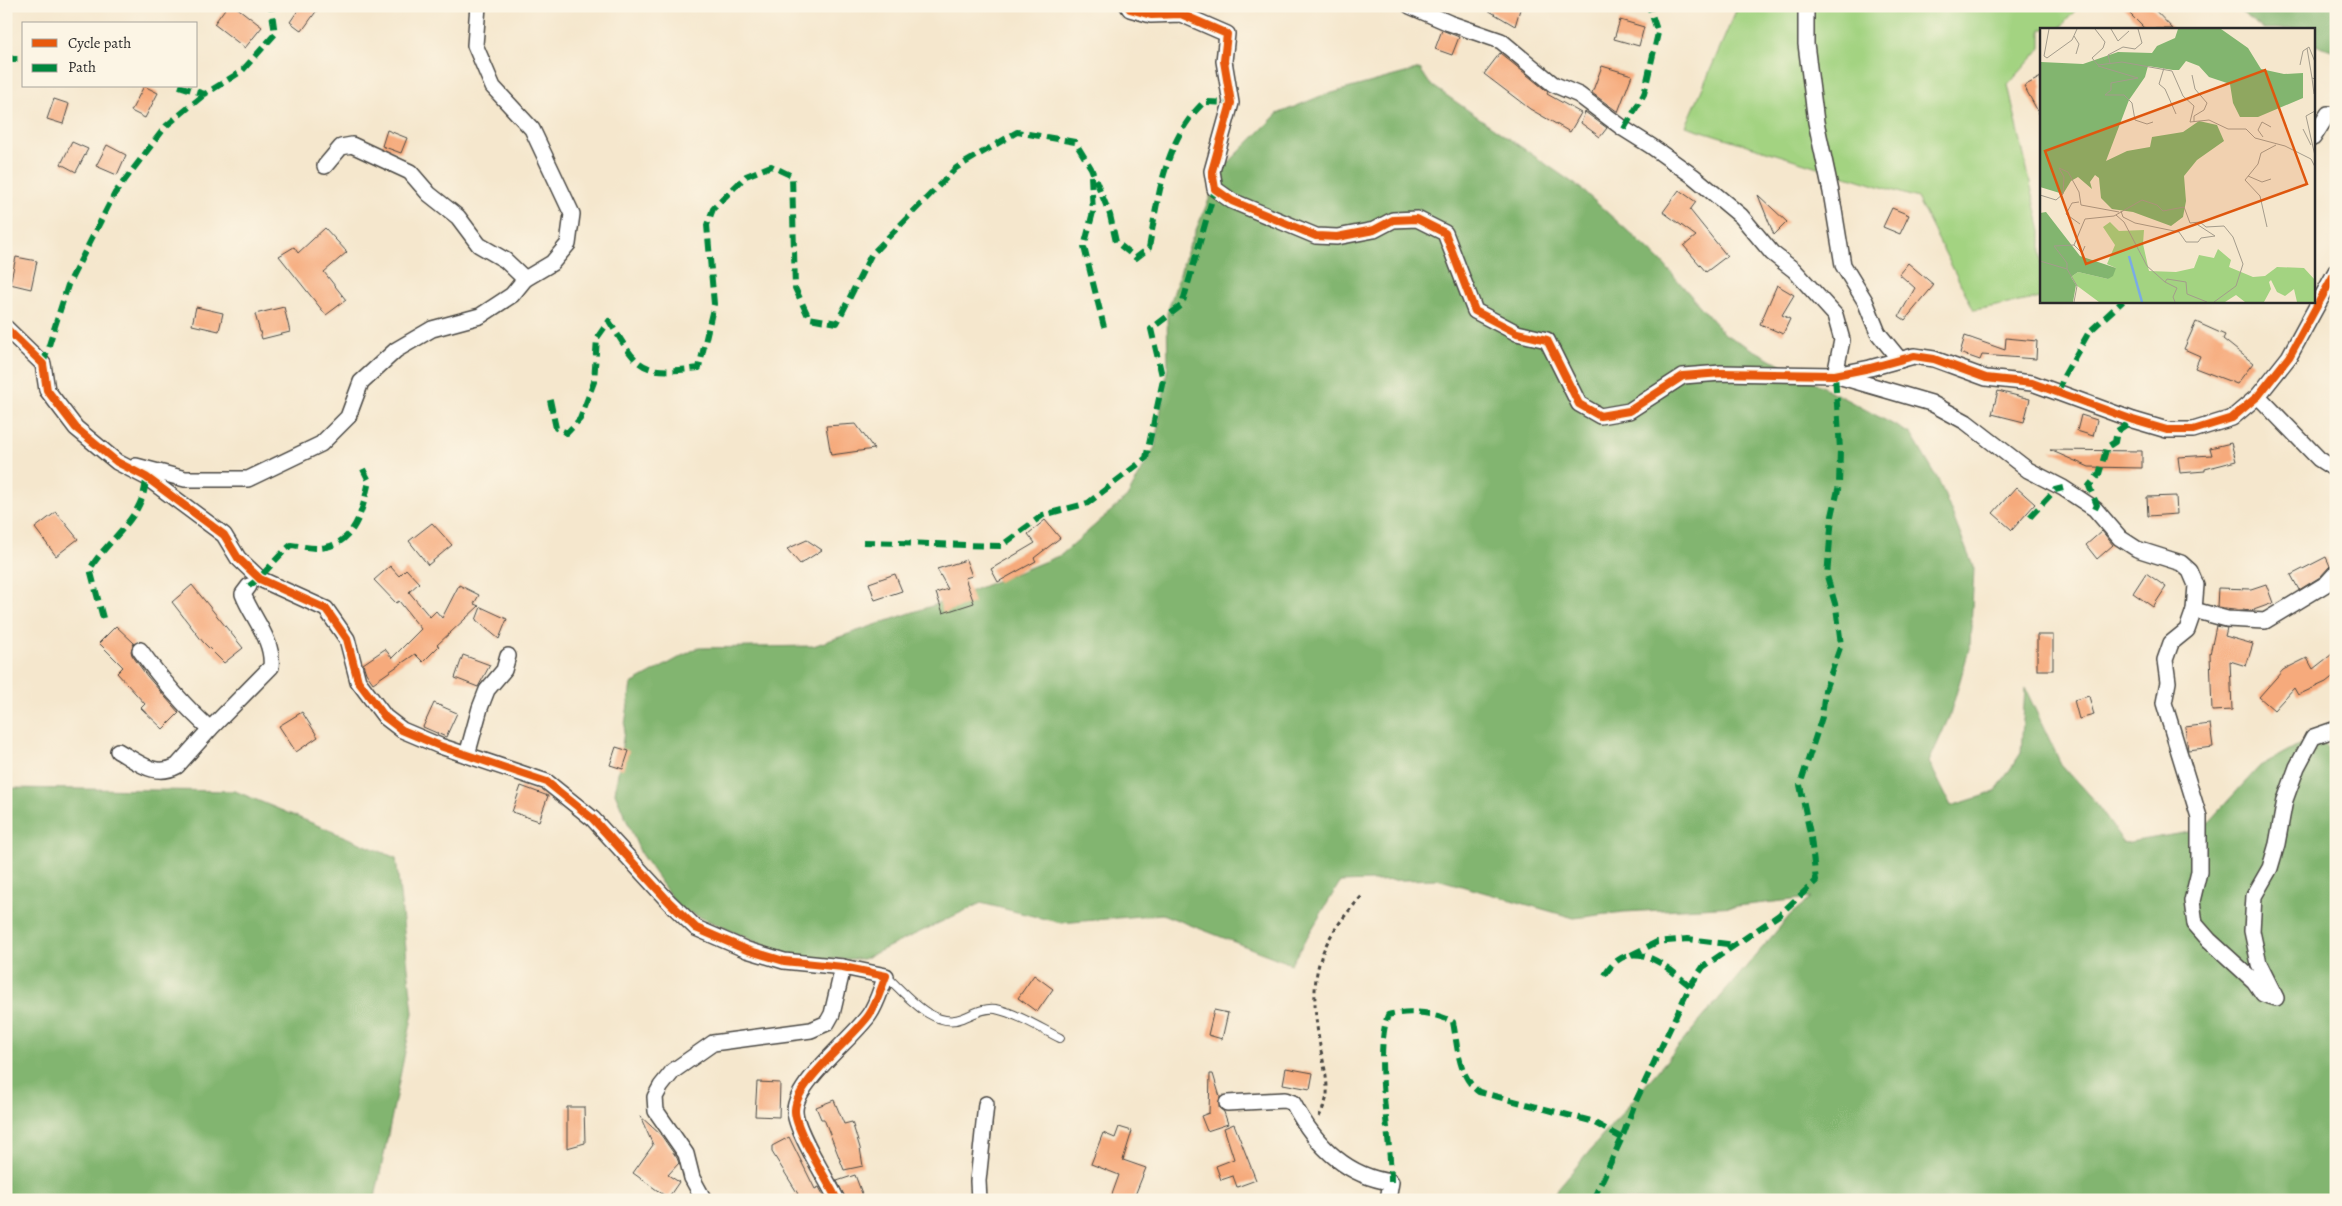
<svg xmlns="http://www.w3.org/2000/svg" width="2342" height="1206" font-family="Alegreya,serif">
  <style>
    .green { fill: #a3d381; stroke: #677f56 }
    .forest { fill: #82b56f; stroke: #56704d }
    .building { fill: #f6aa7b }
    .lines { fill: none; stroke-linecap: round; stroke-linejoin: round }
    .service-casing { stroke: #494743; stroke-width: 10 }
    .minor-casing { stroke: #494743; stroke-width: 18 }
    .path { stroke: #494743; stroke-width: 3; stroke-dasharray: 4 4; stroke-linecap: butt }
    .service { stroke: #fff; stroke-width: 8 }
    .minor { stroke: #fff; stroke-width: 15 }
    .quiet { stroke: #00873e; stroke-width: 6; stroke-dasharray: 12 6; stroke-linecap: butt }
    .cycleway-casing { stroke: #fcf5e5; stroke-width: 11 }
    .cycleway { stroke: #e8590c; stroke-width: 8 }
    .inset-river { fill: none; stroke: #7aabe5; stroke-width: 2.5 }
    .inset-road { fill: none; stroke: #a49c8c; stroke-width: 1 }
    .view { fill: #df570e; fill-opacity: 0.15; stroke: #df570e; stroke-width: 2.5 }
    .inset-edge { fill: none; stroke: #2b2b2b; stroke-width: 2.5 }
  </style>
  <rect width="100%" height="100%" fill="#fcf5e5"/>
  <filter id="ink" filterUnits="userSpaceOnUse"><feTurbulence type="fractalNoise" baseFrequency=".02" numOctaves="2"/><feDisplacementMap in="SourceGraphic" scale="10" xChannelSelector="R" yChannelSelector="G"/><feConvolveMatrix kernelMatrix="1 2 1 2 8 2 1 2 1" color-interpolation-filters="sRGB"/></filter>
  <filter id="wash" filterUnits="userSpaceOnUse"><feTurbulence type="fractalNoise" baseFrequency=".0096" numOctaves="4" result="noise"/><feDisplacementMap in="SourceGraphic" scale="20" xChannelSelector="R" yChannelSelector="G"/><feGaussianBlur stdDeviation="1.12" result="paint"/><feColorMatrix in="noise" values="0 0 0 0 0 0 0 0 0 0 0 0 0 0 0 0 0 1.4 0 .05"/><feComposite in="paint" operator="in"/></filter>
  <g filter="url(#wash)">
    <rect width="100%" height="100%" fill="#f5e7cd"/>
    <polygon class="green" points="1738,6 2079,6 2059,29 2041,29 2041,48 2008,85 2041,231 2041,298 1974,310 1917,198 1686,126"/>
    <g class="forest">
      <polygon points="2233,6 2336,6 2336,56 2332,50 2313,44 2313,29 2264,29"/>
      <polygon points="1420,69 1430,84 1579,187 1661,261 1724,334 1911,434 1939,481 1974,569 1970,646 1950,715 1929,762 1951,806 1995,792 2021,753 2025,688 2061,764 2095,802 2124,843 2201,830 2260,766 2313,737 2336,753 2336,1200 1548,1200 1791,914 1811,898 1737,906 1624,912 1574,918 1437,879 1340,882 1291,964 1162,914 1061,923 981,903 863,959 795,959 679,908 641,854 615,793 631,684 697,648 813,646 949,600 1061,555 1127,497 1155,447 1168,365 1167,313 1189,246 1222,169 1277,114 1321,96"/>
      <polygon points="6,788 235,791 396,858 413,1013 375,1198 377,1200 6,1200"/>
    </g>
    <g id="blocks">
      <g class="building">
        <polygon points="227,6 235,6 262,27 245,48 214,24"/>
        <polygon points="301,6 320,6 302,31 290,22"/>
        <polygon points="1481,6 1521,6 1515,26"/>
        <polygon points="2122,6 2151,6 2173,29 2145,29"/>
        <polygon points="1620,20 1644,27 1639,46 1614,39"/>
        <polygon points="1442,30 1459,37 1452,55 1435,49"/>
        <polygon points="1500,53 1548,92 1547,94 1581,113 1570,132 1530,109 1484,74"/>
        <polygon points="1602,66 1632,75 1618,112 1592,93"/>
        <polygon points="2041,77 2041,117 2024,86"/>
        <polygon points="144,86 158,93 145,118 131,111"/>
        <polygon points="54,99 69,104 63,124 47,119"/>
        <polygon points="1585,112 1607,128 1600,137 1581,123"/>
        <polygon points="387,130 407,138 401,153 382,146"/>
        <polygon points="72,142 88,149 76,172 61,164"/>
        <polygon points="107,145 126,155 117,175 96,166"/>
        <polygon points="1679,190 1696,202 1690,210 1727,256 1706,272 1684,246 1696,236 1663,212"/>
        <polygon points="1758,195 1787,222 1774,235"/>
        <polygon points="1892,208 1909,215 1900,234 1883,227"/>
        <polygon points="325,228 347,252 324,272 346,300 326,315 279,256 294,247 298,253"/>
        <polygon points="16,257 37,261 31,289 10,284"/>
        <polygon points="1908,263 1934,285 1905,320 1899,316 1915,288 1899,274"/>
        <polygon points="1777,285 1794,295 1782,315 1790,319 1783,334 1760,324"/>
        <polygon points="196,307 223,313 219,331 192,325"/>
        <polygon points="284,307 290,332 262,339 255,314"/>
        <polygon points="2196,322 2225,335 2223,339 2253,363 2237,384 2195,368 2200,356 2184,349"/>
        <polygon points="1965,336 2005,350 2006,338 2037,341 2036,359 1982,355 1980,360 1960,353"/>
        <polygon points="1998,391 2030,399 2024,422 1992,414"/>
        <polygon points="2081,415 2097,420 2093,436 2077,431"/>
        <polygon points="856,424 874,449 831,455 826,426"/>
        <polygon points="2231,443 2236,461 2205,469 2205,471 2180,473 2178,457 2212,455 2210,448"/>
        <polygon points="2050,450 2142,451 2142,468 2089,467"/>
        <polygon points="2016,487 2035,504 2012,530 1993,513"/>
        <polygon points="2176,496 2177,514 2148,516 2147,497"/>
        <polygon points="56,512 78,539 56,556 35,528"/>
        <polygon points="1045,520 1060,538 1034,558 1036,561 998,582 991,569 1035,543 1028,534"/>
        <polygon points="432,523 452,545 428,565 409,541"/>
        <polygon points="2102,531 2113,545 2097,559 2086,545"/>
        <polygon points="807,540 822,550 800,564 787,549"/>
        <polygon points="2326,557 2330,566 2320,577 2299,590 2291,575"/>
        <polygon points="966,560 972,576 965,578 974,603 943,613 936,593 948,589 937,569"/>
        <polygon points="390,566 399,576 406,569 419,583 409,592 430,617 436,611 442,618 459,585 479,595 474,604 479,606 437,645 439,646 423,662 415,654 373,683 366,673 363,664 385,649 392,658 421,629 399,601 396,603 374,580"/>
        <polygon points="2146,573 2166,587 2153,607 2133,593"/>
        <polygon points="895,574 902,591 875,600 869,583"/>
        <polygon points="2266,584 2273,603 2251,611 2217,607 2218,588 2251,589"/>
        <polygon points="192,585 243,648 224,663 203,642 172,602"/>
        <polygon points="481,607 507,619 499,639 476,620"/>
        <polygon points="116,626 134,643 131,651 132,655 147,676 179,713 163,729 141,708 145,704 117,673 123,667 99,643"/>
        <polygon points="2216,626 2227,628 2225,636 2253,644 2246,666 2230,661 2232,710 2212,711 2210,654"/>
        <rect x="2037" y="635" width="16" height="35"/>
        <polygon points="2336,651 2336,674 2326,682 2298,695 2294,688 2274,710 2259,697 2283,670 2307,658 2313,669"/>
        <polygon points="463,655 490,665 478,687 455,678"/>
        <polygon points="2089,696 2094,715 2079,719 2074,700"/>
        <polygon points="434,703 457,713 446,737 423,727"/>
        <polygon points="302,712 318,737 296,752 279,726"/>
        <polygon points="2210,724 2213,747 2188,750 2185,727"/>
        <polygon points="616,747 629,751 623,769 610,765"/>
        <polygon points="521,786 548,796 539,821 512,812"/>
        <polygon points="1034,975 1053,989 1037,1012 1018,998"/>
        <polygon points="1214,1010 1228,1013 1222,1039 1208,1035"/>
        <polygon points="1286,1068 1313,1073 1310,1089 1283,1084"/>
        <polygon points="1210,1074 1213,1074 1220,1097 1219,1108 1224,1112 1228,1124 1207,1131 1201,1116 1209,1113"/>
        <polygon points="757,1082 780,1083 779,1117 755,1116"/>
        <polygon points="834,1100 844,1124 852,1122 860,1148 863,1166 844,1170 824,1119 821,1119 816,1107"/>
        <polygon points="567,1107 584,1107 585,1143 567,1148"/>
        <polygon points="640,1116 661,1135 677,1158 679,1163 668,1175 679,1182 668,1198 633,1173 653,1145"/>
        <polygon points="1234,1124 1256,1180 1237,1187 1233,1176 1221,1180 1216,1166 1234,1159 1224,1128"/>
        <polygon points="1119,1127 1132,1131 1123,1160 1146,1168 1133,1200 1110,1200 1119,1175 1091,1164 1103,1133 1115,1138"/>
        <polygon points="789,1137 815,1189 819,1187 826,1200 790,1200 789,1197 798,1194 772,1152 772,1146"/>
        <polygon points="855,1175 863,1196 846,1200 837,1181"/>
      </g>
    </g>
  </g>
  <g filter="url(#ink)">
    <use href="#blocks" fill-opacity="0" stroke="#494743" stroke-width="1"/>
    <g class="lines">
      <g class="service-casing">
        <path id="service" d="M 886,976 C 907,995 933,1030 963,1018 C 973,1014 985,1007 996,1009 C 1018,1014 1040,1028 1060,1038"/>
      </g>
      <g class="minor-casing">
        <g id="minor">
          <polyline points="1128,6 1130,9 1151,15 1181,14 1227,34 1224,61 1231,103 1212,171 1215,189 1232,201 1316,236 1337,237 1374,230 1393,220 1417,219 1445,233 1475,311 1517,333 1547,340 1579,404 1600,416 1629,411 1683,376 1721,373 1835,375 1870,368 1914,356 1934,359 1986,378 2032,383 2133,420 2167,430 2193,430 2232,418 2258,396 2289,357 2336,271"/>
          <polyline points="1410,6 1449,23 1501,41 1553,84 1579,95 1624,129 1651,146 1693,176 1741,216 1772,253 1794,270 1835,315 1842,340 1835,375"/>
          <polyline points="1806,6 1806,44 1816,122 1831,192 1843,265 1865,301 1878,333 1900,360"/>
          <polyline points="2313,138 2328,114 2336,115"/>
          <polyline points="325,166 341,147 352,145 410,172 429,194 458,217 479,245 505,260 525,279"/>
          <path d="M 6,328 L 43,364 L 47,390 L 76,428 L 117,462 L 146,477 L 224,535 L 238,558 L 260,579 L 326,609 L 347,639 L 358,681 L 385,717 L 402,730 L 440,746 L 547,782 L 593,819 L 670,903 L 696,928 L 747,950 L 784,961 L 843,967 L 886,976 C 881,988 877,1004 869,1015 C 853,1038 796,1082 795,1110 C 794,1129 828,1181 837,1200"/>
          <polyline points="1838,376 1931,403 1966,422 2028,470 2063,488 2095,509 2120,538 2137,549 2181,563 2190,571 2196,585 2194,610 2187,630 2171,643 2165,660 2168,682 2164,703 2199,817 2199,872 2192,901 2195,924 2209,940 2254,981 2263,994 2276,998 2259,964 2252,931 2254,896 2270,868 2277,844 2285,800 2297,767 2313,737 2336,729"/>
          <polyline points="2258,396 2319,459 2336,470"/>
          <polyline points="136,466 185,479 248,479 321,444 348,417 361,382 396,350 432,329 480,316 512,295 525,279 552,263 568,244 572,214 532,129 493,87 475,45 478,6"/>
          <polyline points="2194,610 2227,619 2265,621 2326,584 2336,573"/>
          <path d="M 140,650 C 161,679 183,705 210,729 L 271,667 C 274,640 252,618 243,594 L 249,586"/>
          <path d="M 118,751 C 138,762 155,778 177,766 L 210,729"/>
          <polyline points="467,755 480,708 487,690 504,670 508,656"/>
          <path d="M 1227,1103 L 1285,1100 L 1293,1103 C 1314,1143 1345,1176 1391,1182 L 1388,1200"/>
          <polyline points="704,1200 692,1178 686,1154 656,1111 655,1097 661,1086 673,1071 713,1043 811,1030 827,1023 832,1014 843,967"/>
          <polyline points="979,1200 978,1181 986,1104"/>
        </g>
      </g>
      <path class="path" d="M 1319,1117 C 1322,1111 1326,1102 1327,1095 C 1328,1080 1323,1061 1320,1046 C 1308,977 1315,946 1363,895"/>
      <use href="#service" class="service"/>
      <use href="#minor" class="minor"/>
      <g class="quiet">
        <polyline points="6,56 13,59 24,59"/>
        <polyline points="179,86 205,94 242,71 275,34 271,6"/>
        <polyline points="1624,129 1644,94 1658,33 1649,6"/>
        <polyline points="1091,176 1093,212 1084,247 1104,327"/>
        <polyline points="43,364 68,285 115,193 166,126 205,94"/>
        <polyline points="2058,393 2064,376 2089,332 2123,301"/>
        <path d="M 550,400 L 556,428 L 567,433 L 580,419 L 594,382 L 597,338 L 609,321 C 640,370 639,375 699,368 L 714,304 L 707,225 L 713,209 L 746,176 L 771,166 L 792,176 L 795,288 L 809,318 L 837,323 L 871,255 L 956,168 L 1017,132 L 1075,142 L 1091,168 L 1110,215 L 1116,242 L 1136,258 L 1149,248 C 1158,197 1165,139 1204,102 L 1231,103"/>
        <polyline points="2095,509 2097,505 2089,486 2099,474 2107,447 2115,442 2117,431 2133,420"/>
        <polyline points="2030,517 2055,490 2063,488"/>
        <polyline points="863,542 1001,546 1043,515 1088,503 1146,458 1163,380 1151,329 1182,305 1215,189"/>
        <path d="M 249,586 C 265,575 275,558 291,545 C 301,546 316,550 326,547 C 357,541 363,507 369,481 L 363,469"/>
        <path d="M 103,618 L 90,569 C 109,537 145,518 146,477"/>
        <polyline points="1631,955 1657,942 1688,939 1736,945"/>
        <path d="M 1605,975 C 1630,933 1665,965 1690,986"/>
        <path d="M 1391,1182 C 1391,1135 1373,1056 1388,1015 C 1407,1010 1436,1012 1453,1022 C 1458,1048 1458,1076 1479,1092 L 1591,1121 L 1622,1138"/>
        <polyline points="1593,1200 1622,1138 1635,1103 1690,986 1703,967 1779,915 1816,881 1811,838 1800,785 1822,717 1825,690 1841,645 1836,607 1827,576 1832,516 1839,485 1840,449 1835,375"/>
      </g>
      <g class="cycleway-casing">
        <g id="cycleway">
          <polyline points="1128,6 1130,9 1151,15 1181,14 1227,34 1224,61 1231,103 1212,171 1215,189 1232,201 1316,236 1337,237 1374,230 1393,220 1417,219 1445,233 1475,311 1517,333 1547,340 1579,404 1600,416 1629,411 1683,376 1721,373 1835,375 1870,368 1914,356 1934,359 1986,378 2032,383 2133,420 2167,430 2193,430 2232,418 2258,396 2289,357 2336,271"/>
          <path d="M 6,328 L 43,364 L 47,390 L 76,428 L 117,462 L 146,477 L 224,535 L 238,558 L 260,579 L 326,609 L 347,639 L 358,681 L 385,717 L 402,730 L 440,746 L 547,782 L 593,819 L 670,903 L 696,928 L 747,950 L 784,961 L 843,967 L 886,976 C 881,988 877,1004 869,1015 C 853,1038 796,1082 795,1110 C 794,1129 828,1181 837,1200"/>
        </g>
      </g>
      <use href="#cycleway" class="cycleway"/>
    </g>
  </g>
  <g transform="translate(2040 28)">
    <rect width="275" height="275" fill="#f5e7cd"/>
    <path d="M 70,194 L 79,203 L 104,202 L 103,216 L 109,243 L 136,244 L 154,240 L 159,227 L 174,230 L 178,221 L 191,232 L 189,239 L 213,249 L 225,248 L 237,239 L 264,240 L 275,252 L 275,274 L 257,274 L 254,261 L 245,268 L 237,264 L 231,252 L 229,254 L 231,261 L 224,274 L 205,274 L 196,267 L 185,274 L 59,274 L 36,257 L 31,249 L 38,244 L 68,251 L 76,240 L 67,236 L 75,217 L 63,199 Z" fill="#a3d381"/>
    <path d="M 138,1 L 181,1 L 208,20 L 221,41 L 244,46 L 263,45 L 263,70 L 218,89 L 200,89 L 193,75 L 190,56 L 169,49 L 159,38 L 146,33 L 139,42 L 133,42 L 108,38 L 105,49 L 89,72 L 66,133 L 87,123 L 110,119 L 112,109 L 143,104 L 159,93 L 177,97 L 184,113 L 157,132 L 144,148 L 146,173 L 143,189 L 131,198 L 93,184 L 72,181 L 61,170 L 59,150 L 55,147 L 50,154 L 52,161 L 38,149 L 31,153 L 23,166 L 0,159 L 0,19 L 1,34 L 43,36 L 78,24 L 112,25 L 117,18 L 135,10 ZM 6,184 L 40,228 L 76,240 L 73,248 L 68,251 L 38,244 L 31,249 L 36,257 L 33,274 L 0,274 L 0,185 Z" fill="#82b56f"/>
    <path class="inset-river" d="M 89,228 L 102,274"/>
    <path class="inset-road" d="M 9,1 L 4,28 L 7,30 L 32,12 L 37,1M 55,1 L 65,14 L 63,20 L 52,30 L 58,37 L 82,34 L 132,43 L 143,68 L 154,78 L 150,94 L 169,92 L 188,101 L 206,101 L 215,110 L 245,118 L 271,131 L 275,139M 71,1 L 78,13 L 89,3M 34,8 L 39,16 L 36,26M 267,20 L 272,50 L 275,51M 70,35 L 68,27 L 83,19 L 95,21 L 102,15 L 98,1M 260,37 L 263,23 L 269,19 L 275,34M 58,38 L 98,50 L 71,55 L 71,62 L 65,67 L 84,67 L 92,75 L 95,92 L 107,96 L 113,94M 124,40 L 119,56 L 125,61 L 136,86M 152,47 L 155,61 L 167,75 L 164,82 L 154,88 L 154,94M 272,50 L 274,66M 275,83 L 266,88 L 275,128M 263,101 L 271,117M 223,109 L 218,102 L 222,94 L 231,99M 208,148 L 222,154 L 231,151M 0,167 L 16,172 L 23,166 L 24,149 L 19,140 L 28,144 L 39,164 L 41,177 L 79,184M 39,174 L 32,175 L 26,186 L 40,196M 81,183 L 83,189 L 95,195 L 139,204 L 146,214 L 158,214 L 161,210 L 175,208 L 155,195M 76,187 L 84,194 L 107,238 L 125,254M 227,199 L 220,168 L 205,152 L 218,136 L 221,125 L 236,117M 34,217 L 42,225 L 45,218M 0,233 L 27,241 L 27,235 L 14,218 L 34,217 L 45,191 L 74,188 L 102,172 L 117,177 L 123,183 L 144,179 L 150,195 L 160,194 L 166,199 L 184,198 L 193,209 L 203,236 L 196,258 L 174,274M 27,241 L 37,258 L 34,274M 135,274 L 133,269 L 137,260 L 125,254 L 127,251 L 146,254 L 147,266 L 167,274"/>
    <path class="view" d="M 225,42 L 267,156 L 46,236 L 5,123 Z"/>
    <rect width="275" height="275" class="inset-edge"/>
  </g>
  <rect width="2342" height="1206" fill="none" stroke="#fcf5e5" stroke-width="25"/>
  <rect x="22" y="22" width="175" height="65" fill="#fcf5e5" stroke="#a8a49b"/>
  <rect x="32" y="39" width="25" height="8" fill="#e8590c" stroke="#a8a49b"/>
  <text x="68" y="48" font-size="15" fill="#2b2b2b">Cycle path</text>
  <rect x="32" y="64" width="25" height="8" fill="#00873e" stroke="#a8a49b"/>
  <text x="68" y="72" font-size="15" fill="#2b2b2b">Path</text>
</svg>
